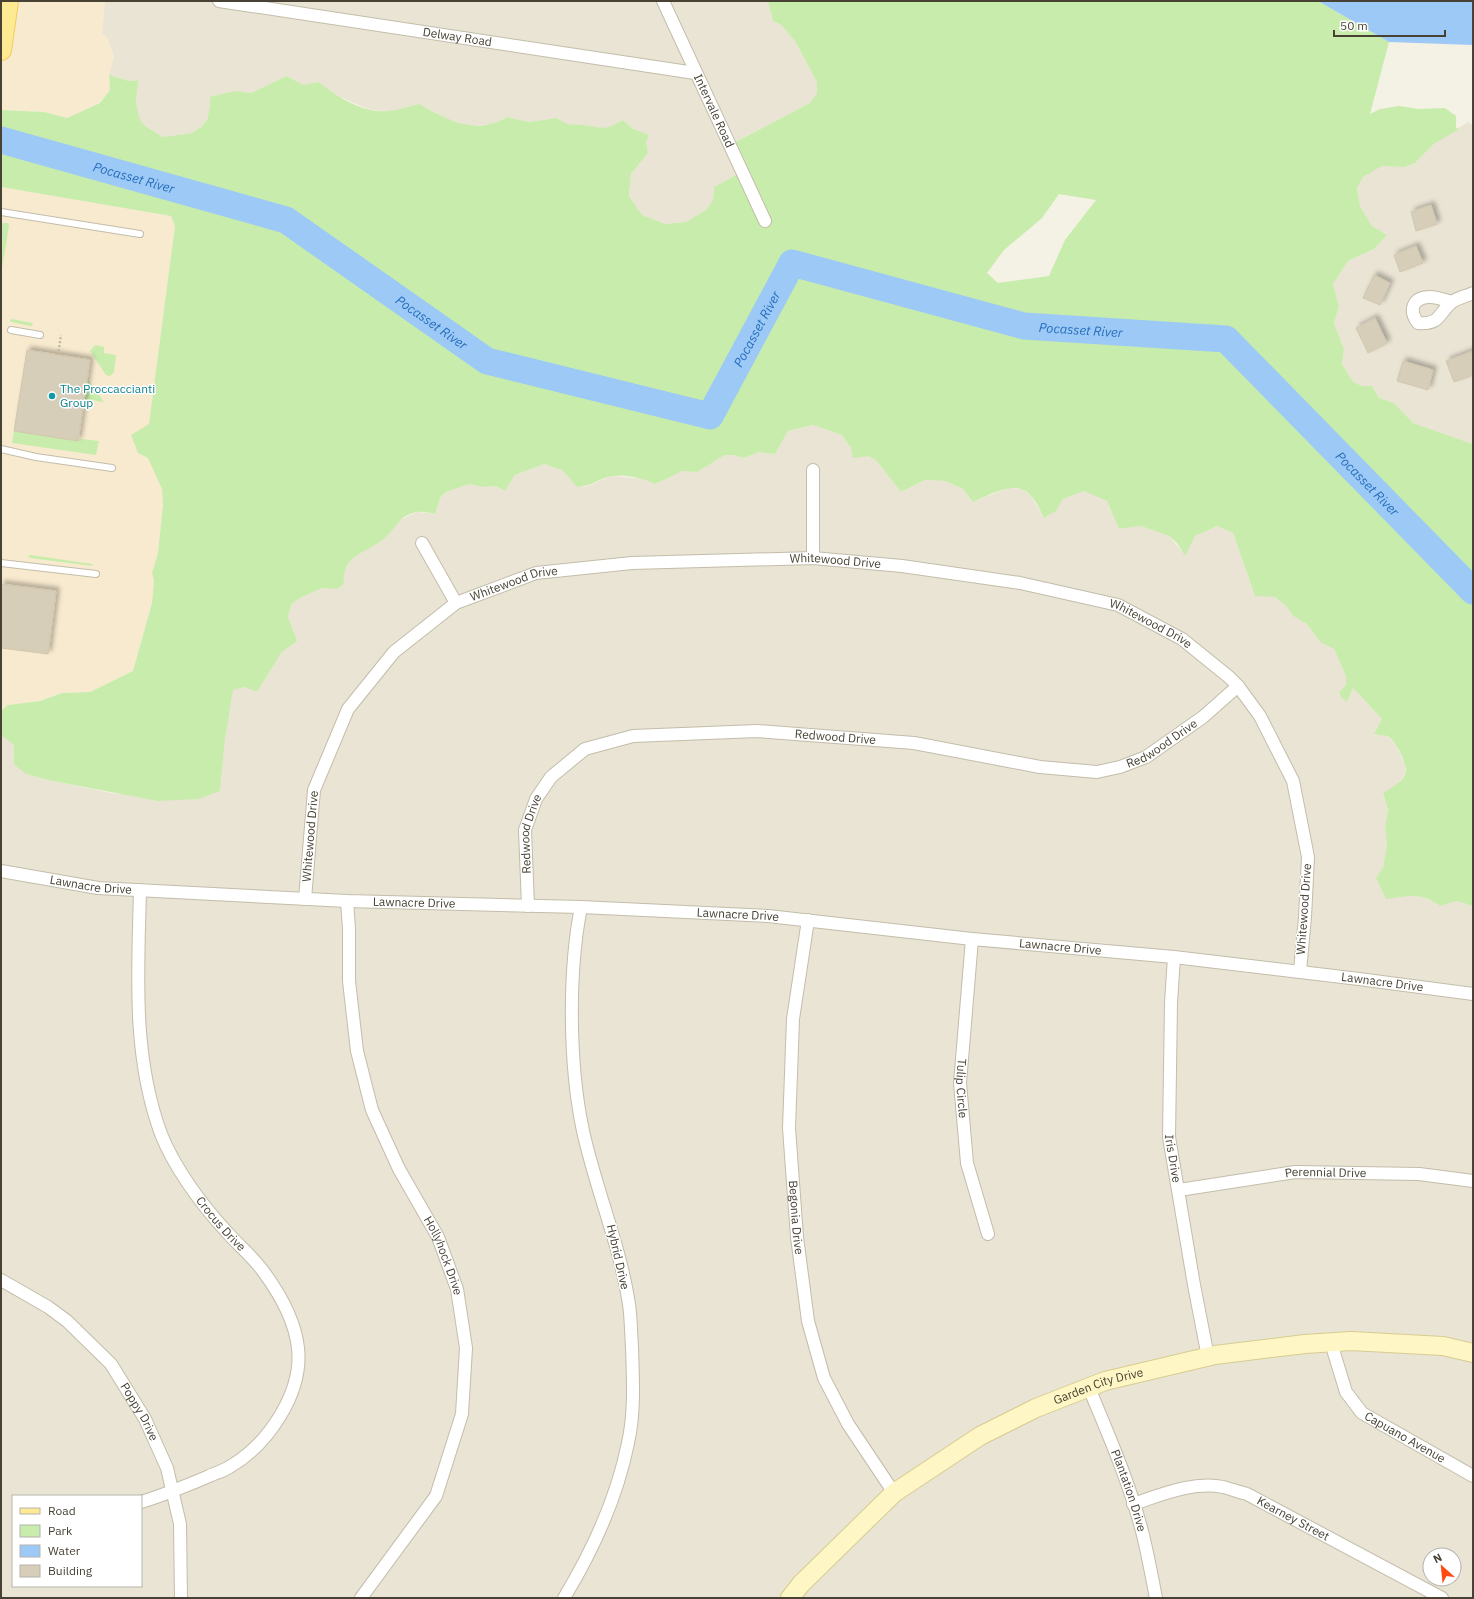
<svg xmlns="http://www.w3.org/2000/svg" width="1474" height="1599" font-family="'IBM Plex Sans',sans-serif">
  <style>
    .residential { fill: #e9e4d3; fill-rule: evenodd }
    .commercial { fill: #f8eacf }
    .green { fill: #c8ecab; fill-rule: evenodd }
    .water { fill: #9dc9f6 }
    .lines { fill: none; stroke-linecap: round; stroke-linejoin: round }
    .river { stroke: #9dc9f6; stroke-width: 27 }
    .building { fill: #d7ceba; stroke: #d2c7ad; filter: url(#shadow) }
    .lane-casing { stroke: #c3bdaa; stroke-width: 8 }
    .street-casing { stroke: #c3bdaa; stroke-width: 14 }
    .secondary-casing { stroke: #d7cc91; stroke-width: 20 }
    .primary-casing { stroke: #edce5a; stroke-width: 22 }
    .path { stroke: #c3b897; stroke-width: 2.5; stroke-dasharray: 2 2; stroke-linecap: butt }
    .lane { stroke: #fff; stroke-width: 6 }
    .street { stroke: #fff; stroke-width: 12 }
    .secondary { stroke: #fff6c5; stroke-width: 18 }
    .primary { stroke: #ffea94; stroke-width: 20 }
    .culture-dot { fill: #0f9aa8; stroke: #fff; stroke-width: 1.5 }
    .labels { text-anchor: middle; stroke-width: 3; stroke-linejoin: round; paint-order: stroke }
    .street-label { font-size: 12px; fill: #474234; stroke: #fff }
    .culture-label { font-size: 12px; fill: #0d838f; stroke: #fff; text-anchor: start }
    .water-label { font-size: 13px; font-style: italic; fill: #256ebc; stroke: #fff }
  </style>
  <defs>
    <filter id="shadow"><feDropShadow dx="3.5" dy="-3.5" stdDeviation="2" flood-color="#0004"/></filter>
  </defs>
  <rect width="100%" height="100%" fill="#f4f1e5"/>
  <g class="residential">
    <polygon points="105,1 768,1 773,21 781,25 795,41 817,82 817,93 810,103 730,145 740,173 714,187 713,200 706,210 686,222 665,224 642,215 629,196 631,174 648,153 646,141 623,120 611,128 596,129 581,125 568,125 557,118 529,122 507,117 495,124 469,126 448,119 419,104 388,112 368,109 334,94 319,82 303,85 287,76 251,93 235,91 210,107 207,120 201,127 192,133 163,137 145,126 140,120 136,102 138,80 129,81 109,75 114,56 102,33"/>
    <polygon points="1468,122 1473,126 1473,444 1413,423 1394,403 1379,398 1372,386 1362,386 1353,382 1342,364 1344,349 1334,323 1339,306 1333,284 1348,261 1374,249 1387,235 1372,226 1360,206 1357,188 1363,177 1382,166 1404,167 1415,163 1434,144"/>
    <path d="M 813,425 L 842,435 L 851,448 L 875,459 L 901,492 L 925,480 L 945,481 L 963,489 L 973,502 L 1008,488 L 1022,489 L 1031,496 L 1044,518 L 1056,511 L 1063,499 L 1084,491 L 1107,501 L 1119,529 L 1141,526 L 1169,536 L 1185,555 L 1195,536 L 1217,526 L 1225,529 L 1233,533 L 1253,591 L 1275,597 L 1287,607 L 1293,616 L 1307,624 L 1320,642 L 1334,649 L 1346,676 L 1346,685 L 1342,698 L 1347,702 L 1353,688 L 1382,719 L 1374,734 L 1387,736 L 1396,745 L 1405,765 L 1405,774 L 1398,784 L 1383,794 L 1389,817 L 1385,827 L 1387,845 L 1383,868 L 1417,895 L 1435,902 L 1440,906 L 1457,901 L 1473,906 L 1473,1598 L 1,1598 L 1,735 L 14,745 L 26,774 L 48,780 L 116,794 L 220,791 L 225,740 L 233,689 L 244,687 L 257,692 L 282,652 L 296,641 L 288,617 L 291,605 L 300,598 L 322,588 L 344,584 L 343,573 L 352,558 L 388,535 L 398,521 L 417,512 L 435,514 L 440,498 L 446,492 L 469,484 L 484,487 L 496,486 L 505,491 L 515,475 L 544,464 L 562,470 L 577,487 L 585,487 L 612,476 L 644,479 L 655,484 L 683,471 L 697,472 L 725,455 L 733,455 L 743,458 L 759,452 L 775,454 L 788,431 ZM 13,1496 L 141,1496 L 141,1586 L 13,1586 ZM 1430,1555 L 1454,1555 L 1454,1579 L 1430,1579 Z"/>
  </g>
  <g class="commercial">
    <polygon points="1,1 105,1 102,33 108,38 114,56 109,75 110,90 99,103 67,118 44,112 1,110"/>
    <polygon points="1,187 171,216 175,226 149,424 138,453 148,458 162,488 163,505 158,553 152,573 154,581 152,602 133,671 90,692 61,693 40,701 8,705 1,711"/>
  </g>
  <g class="green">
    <path d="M 768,1 L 1318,1 L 1389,42 L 1370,114 L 1380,109 L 1399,106 L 1419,109 L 1445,108 L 1456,116 L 1456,128 L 1459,129 L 1434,144 L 1415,163 L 1404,167 L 1382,166 L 1363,177 L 1357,188 L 1360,206 L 1372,226 L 1387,235 L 1374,249 L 1348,261 L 1333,284 L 1339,306 L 1334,323 L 1344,349 L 1342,364 L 1353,382 L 1362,386 L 1372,386 L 1379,398 L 1394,403 L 1413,423 L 1473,444 L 1473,906 L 1457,901 L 1440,906 C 1422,892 1407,896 1386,899 L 1376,878 L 1383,868 L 1387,845 L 1385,827 L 1388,811 L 1383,793 C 1391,788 1400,784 1405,775 C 1409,766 1396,740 1387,736 C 1384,735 1378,735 1374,734 L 1382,719 L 1353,688 L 1347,702 L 1342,698 L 1339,692 L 1346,685 L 1346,676 L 1334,649 L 1320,642 L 1307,624 L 1293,616 L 1287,607 L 1275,597 L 1255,596 L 1233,533 L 1217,526 L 1195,536 L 1185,556 L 1177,543 L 1169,536 L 1141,526 L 1119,529 L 1107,501 L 1084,491 L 1063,499 L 1056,511 L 1044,518 C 1040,511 1037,502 1031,496 C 1016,478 990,495 973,502 L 963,489 L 945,481 L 925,480 L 901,492 L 875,459 L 868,456 L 853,458 L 851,448 L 842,435 L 813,425 L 788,431 L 775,454 L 759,452 L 743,458 L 733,455 L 725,455 L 697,472 L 683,471 L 655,484 C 643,478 626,474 612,476 C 600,478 590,487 577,487 L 562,470 L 544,464 L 515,475 L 505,491 L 496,486 L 484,487 L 469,484 L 446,492 L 440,498 L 435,514 C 429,513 422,511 416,512 C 398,517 399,524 388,535 C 371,553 341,552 344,584 L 337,589 L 322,588 L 300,598 L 291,605 L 288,617 L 297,641 L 282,652 L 257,692 L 244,687 L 233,690 L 225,740 L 220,791 L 198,799 L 158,801 L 48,780 L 26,774 L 14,764 L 14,745 L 1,735 L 1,711 L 8,705 L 40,701 L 62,693 L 90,692 L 133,671 L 152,603 L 154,581 L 152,573 L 158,553 L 163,505 L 162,489 L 148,458 L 138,453 L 131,435 L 149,424 L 175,226 L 171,216 L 1,187 L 1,110 L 44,112 L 67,118 L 100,103 L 110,90 L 109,75 L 129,81 L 138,80 L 136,102 L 140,120 L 145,126 L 163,137 L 192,133 L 201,127 L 207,120 L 210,107 L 210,97 L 235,91 L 251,93 L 287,76 L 303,85 L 319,82 C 337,97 364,114 389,111 C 399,110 410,106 419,104 C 448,120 476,136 507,117 L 529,122 L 557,118 C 569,126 568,124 581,125 C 602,127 603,132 623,120 L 633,129 L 649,135 L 646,141 L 648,153 L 631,174 L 629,196 L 642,215 L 665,224 L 686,222 L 706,210 L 713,200 L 714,187 L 740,173 L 730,145 L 810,103 L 817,93 L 817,82 L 795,41 L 781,25 L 773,21 ZM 1059,194 L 1096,200 L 1065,240 L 1049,276 L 998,283 L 987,273 L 1004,250 L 1042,218 Z"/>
    <polygon points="1,223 8,223 9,226 1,274"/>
    <polygon points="12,319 32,323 33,325 31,326 11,322 10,320"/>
    <polygon points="95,345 104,347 104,353 116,355 114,372 110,376 106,375 90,351"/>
    <polygon points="87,378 104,402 84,399"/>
    <polygon points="14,431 99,441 96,455 12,443"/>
    <polygon points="30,555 92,564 93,566 30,558 28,556"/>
  </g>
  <polygon class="water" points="1318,1 1473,1 1473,45 1389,42"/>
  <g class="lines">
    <path class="river" id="s1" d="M 1,140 L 286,220 L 487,361 L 710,416 L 792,263 L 1024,326 L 1226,339 L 1473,591"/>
  </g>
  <g class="building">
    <polygon points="1431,205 1437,224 1416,231 1411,212"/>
    <polygon points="1416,246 1423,263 1400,272 1394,255"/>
    <polygon points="1374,275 1390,283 1380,305 1363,298"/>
    <polygon points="1375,318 1387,343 1368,353 1356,328"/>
    <polygon points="27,350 90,360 78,441 14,431"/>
    <polygon points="1473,351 1473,375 1454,382 1446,361"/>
    <polygon points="1403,361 1433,370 1428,390 1397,381"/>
    <polygon points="1,584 56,591 48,654 1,648"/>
  </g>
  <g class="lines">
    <g class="lane-casing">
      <g id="lane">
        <polyline points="1,212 140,234"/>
        <polyline points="11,330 40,335"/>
        <polyline points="1,449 36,457 112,468"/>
        <polyline points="1,563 96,574"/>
      </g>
    </g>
    <g class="street-casing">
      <g id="street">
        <path id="s2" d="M 219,1 L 695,73"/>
        <path id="s3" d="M 663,1 L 765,221"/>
        <path d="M 1452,302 C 1445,300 1437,297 1430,297 C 1413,297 1408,310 1418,323 C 1441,325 1438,313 1452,302 C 1457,298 1467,296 1473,293"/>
        <polyline points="422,543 456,603"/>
        <polyline points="813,558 813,470"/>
        <path id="s4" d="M 1,871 L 98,888 L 347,901 L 581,907 L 768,916 L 972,939 L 1174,957 L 1359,979 L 1473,994"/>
        <path id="s5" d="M 140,890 C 138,973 132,1055 161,1134 C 174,1167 201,1204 225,1230 C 237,1244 252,1256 263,1271 C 280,1294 295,1320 298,1348 C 303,1393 268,1444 231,1466 C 224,1471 215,1473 207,1477 C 185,1486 164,1495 141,1502"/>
        <path id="s6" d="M 305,899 L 314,790 L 348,709 L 394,652 L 456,603 L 536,573 L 632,563 L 813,558 L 902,566 L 1020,583 L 1118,605 L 1182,639 L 1229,677 L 1238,686 L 1260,716 L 1293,781 L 1308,857 L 1305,917 L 1300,971"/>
        <path id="s7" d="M 347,901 L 349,929 L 349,981 L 357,1051 L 372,1110 L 399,1169 L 438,1237 L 457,1289 L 466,1348 L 462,1414 L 436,1496 L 361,1598"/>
        <path id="s8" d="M 528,906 L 525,830 L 536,799 L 551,777 L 585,749 L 633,736 L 757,731 L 914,743 L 1040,767 L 1097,772 L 1120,767 L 1146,757 L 1203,717 L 1238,686"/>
        <path id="s9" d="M 808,920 L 793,1019 L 789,1128 L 797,1237 L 808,1321 L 824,1378 L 848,1424 L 894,1493"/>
        <path id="s10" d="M 972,939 L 960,1083 L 967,1163 L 988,1234"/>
        <path id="s11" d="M 1174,957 L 1171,1003 L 1169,1137 L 1194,1285 L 1208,1357"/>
        <path id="s12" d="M 1179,1190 L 1295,1172 L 1419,1174 L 1473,1181"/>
        <path id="s13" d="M 1,1280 L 48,1307 L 67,1321 L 111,1364 L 145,1419 L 167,1468 L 180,1524 L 181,1598"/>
        <path id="s14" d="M 1331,1343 L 1346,1392 L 1362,1413 L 1473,1476"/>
        <path id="s15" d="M 1089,1388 C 1109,1436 1130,1484 1143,1535 C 1148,1556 1152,1577 1156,1598"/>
        <path id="s16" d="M 1133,1504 C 1161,1495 1193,1481 1223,1487 C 1231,1489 1239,1492 1247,1494 L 1442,1598"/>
        <path d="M 564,1598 C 593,1550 617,1498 628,1443 C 635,1412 633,1379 632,1347 C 631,1333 631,1318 629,1304 C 620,1245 596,1190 583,1131 C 569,1065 568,973 581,907"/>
      </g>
    </g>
    <g class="secondary-casing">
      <g id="secondary">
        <path id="s17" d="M 790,1598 L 801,1584 L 894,1493 L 980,1436 L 1036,1408 L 1105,1381 L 1215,1355 L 1305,1344 L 1351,1341 L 1443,1346 L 1473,1353"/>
      </g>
    </g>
    <g class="primary-casing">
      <polyline id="primary" points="1,50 8,1"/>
    </g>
    <polyline class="path" points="58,355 61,335"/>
    <use href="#lane" class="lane"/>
    <use href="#street" class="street"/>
    <use href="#secondary" class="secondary"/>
    <use href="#primary" class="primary"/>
  </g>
  <circle class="culture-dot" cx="52" cy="396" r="4"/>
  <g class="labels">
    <g class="street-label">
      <text dy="4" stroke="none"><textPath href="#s2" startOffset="241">Delway Road</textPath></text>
      <text dy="4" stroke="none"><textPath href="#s3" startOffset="121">Intervale Road</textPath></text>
      <text dy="4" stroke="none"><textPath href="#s6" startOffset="735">Whitewood Drive</textPath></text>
      <text dy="4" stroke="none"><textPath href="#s6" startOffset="411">Whitewood Drive</textPath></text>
      <text dy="4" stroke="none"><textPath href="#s6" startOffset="1059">Whitewood Drive</textPath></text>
      <text dy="4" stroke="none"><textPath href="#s8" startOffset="432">Redwood Drive</textPath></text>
      <text dy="4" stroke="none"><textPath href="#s8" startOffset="768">Redwood Drive</textPath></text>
      <text dy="4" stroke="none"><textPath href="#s8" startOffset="73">Redwood Drive</textPath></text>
      <text dy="4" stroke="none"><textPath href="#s6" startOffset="63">Whitewood Drive</textPath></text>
      <text dy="4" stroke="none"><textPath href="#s4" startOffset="91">Lawnacre Drive</textPath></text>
      <text dy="4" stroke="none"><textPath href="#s4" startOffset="415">Lawnacre Drive</textPath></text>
      <text transform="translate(1304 909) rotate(-86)" y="4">Whitewood Drive</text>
      <text dy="4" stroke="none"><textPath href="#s4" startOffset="739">Lawnacre Drive</textPath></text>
      <text dy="4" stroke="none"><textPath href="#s4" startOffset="1063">Lawnacre Drive</textPath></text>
      <text dy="4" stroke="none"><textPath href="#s4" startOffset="1387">Lawnacre Drive</textPath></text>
      <text dy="4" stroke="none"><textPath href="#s10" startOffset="150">Tulip Circle</textPath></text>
      <text dy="4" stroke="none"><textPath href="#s11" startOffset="202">Iris Drive</textPath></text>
      <text dy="4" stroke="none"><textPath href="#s12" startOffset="148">Perennial Drive</textPath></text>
      <text dy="4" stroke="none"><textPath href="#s9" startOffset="299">Begonia Drive</textPath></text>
      <text dy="4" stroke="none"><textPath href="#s5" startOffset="355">Crocus Drive</textPath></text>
      <text dy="4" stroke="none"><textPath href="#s7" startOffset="374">Hollyhock Drive</textPath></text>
      <text transform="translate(618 1257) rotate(77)" y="4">Hybrid Drive</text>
      <text dy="4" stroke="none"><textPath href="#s17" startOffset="380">Garden City Drive</textPath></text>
      <text dy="4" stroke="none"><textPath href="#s13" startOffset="195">Poppy Drive</textPath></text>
      <text dy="4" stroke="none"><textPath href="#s14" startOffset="127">Capuano Avenue</textPath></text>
      <text dy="4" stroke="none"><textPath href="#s15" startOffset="110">Plantation Drive</textPath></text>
      <text dy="4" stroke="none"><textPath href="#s16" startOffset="170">Kearney Street</textPath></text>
    </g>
    <g class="culture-label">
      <text x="60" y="393">The Proccaccianti<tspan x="60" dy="14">Group</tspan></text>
    </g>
    <g class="water-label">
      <text dy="5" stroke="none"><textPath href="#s1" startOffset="138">Pocasset River</textPath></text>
      <text dy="5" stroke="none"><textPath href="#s1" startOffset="474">Pocasset River</textPath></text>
      <text dy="5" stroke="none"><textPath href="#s1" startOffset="870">Pocasset River</textPath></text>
      <text dy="5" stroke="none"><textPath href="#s1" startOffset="1242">Pocasset River</textPath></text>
      <text dy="5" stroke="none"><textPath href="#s1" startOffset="1590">Pocasset River</textPath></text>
    </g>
  </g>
  <rect width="1474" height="1599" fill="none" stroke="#474234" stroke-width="4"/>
  <rect x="12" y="1495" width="130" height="92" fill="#ffffff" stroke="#b5b3ae"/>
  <rect x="20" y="1508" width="20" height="6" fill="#ffea94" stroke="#b5b3ae"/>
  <text x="48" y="1515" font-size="12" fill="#474234">Road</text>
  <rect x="20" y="1525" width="20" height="12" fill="#c8ecab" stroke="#b5b3ae"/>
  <text x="48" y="1535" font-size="12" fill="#474234">Park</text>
  <rect x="20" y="1545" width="20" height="12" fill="#9dc9f6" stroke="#b5b3ae"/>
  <text x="48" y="1555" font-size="12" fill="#474234">Water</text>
  <rect x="20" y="1565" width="20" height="12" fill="#d7ceba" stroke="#b5b3ae"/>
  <text x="48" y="1575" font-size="12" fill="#474234">Building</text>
  <g transform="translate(1442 1567) rotate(333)"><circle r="19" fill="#ffffff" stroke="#b5b3ae"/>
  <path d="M0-3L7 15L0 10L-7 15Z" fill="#ff4b12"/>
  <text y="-6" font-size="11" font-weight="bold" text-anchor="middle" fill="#474234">N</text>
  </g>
  <path d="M1334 30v6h111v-6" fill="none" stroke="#474234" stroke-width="2"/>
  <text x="1340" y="30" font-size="12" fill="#474234" stroke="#ffffff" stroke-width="3" paint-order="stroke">50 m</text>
</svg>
